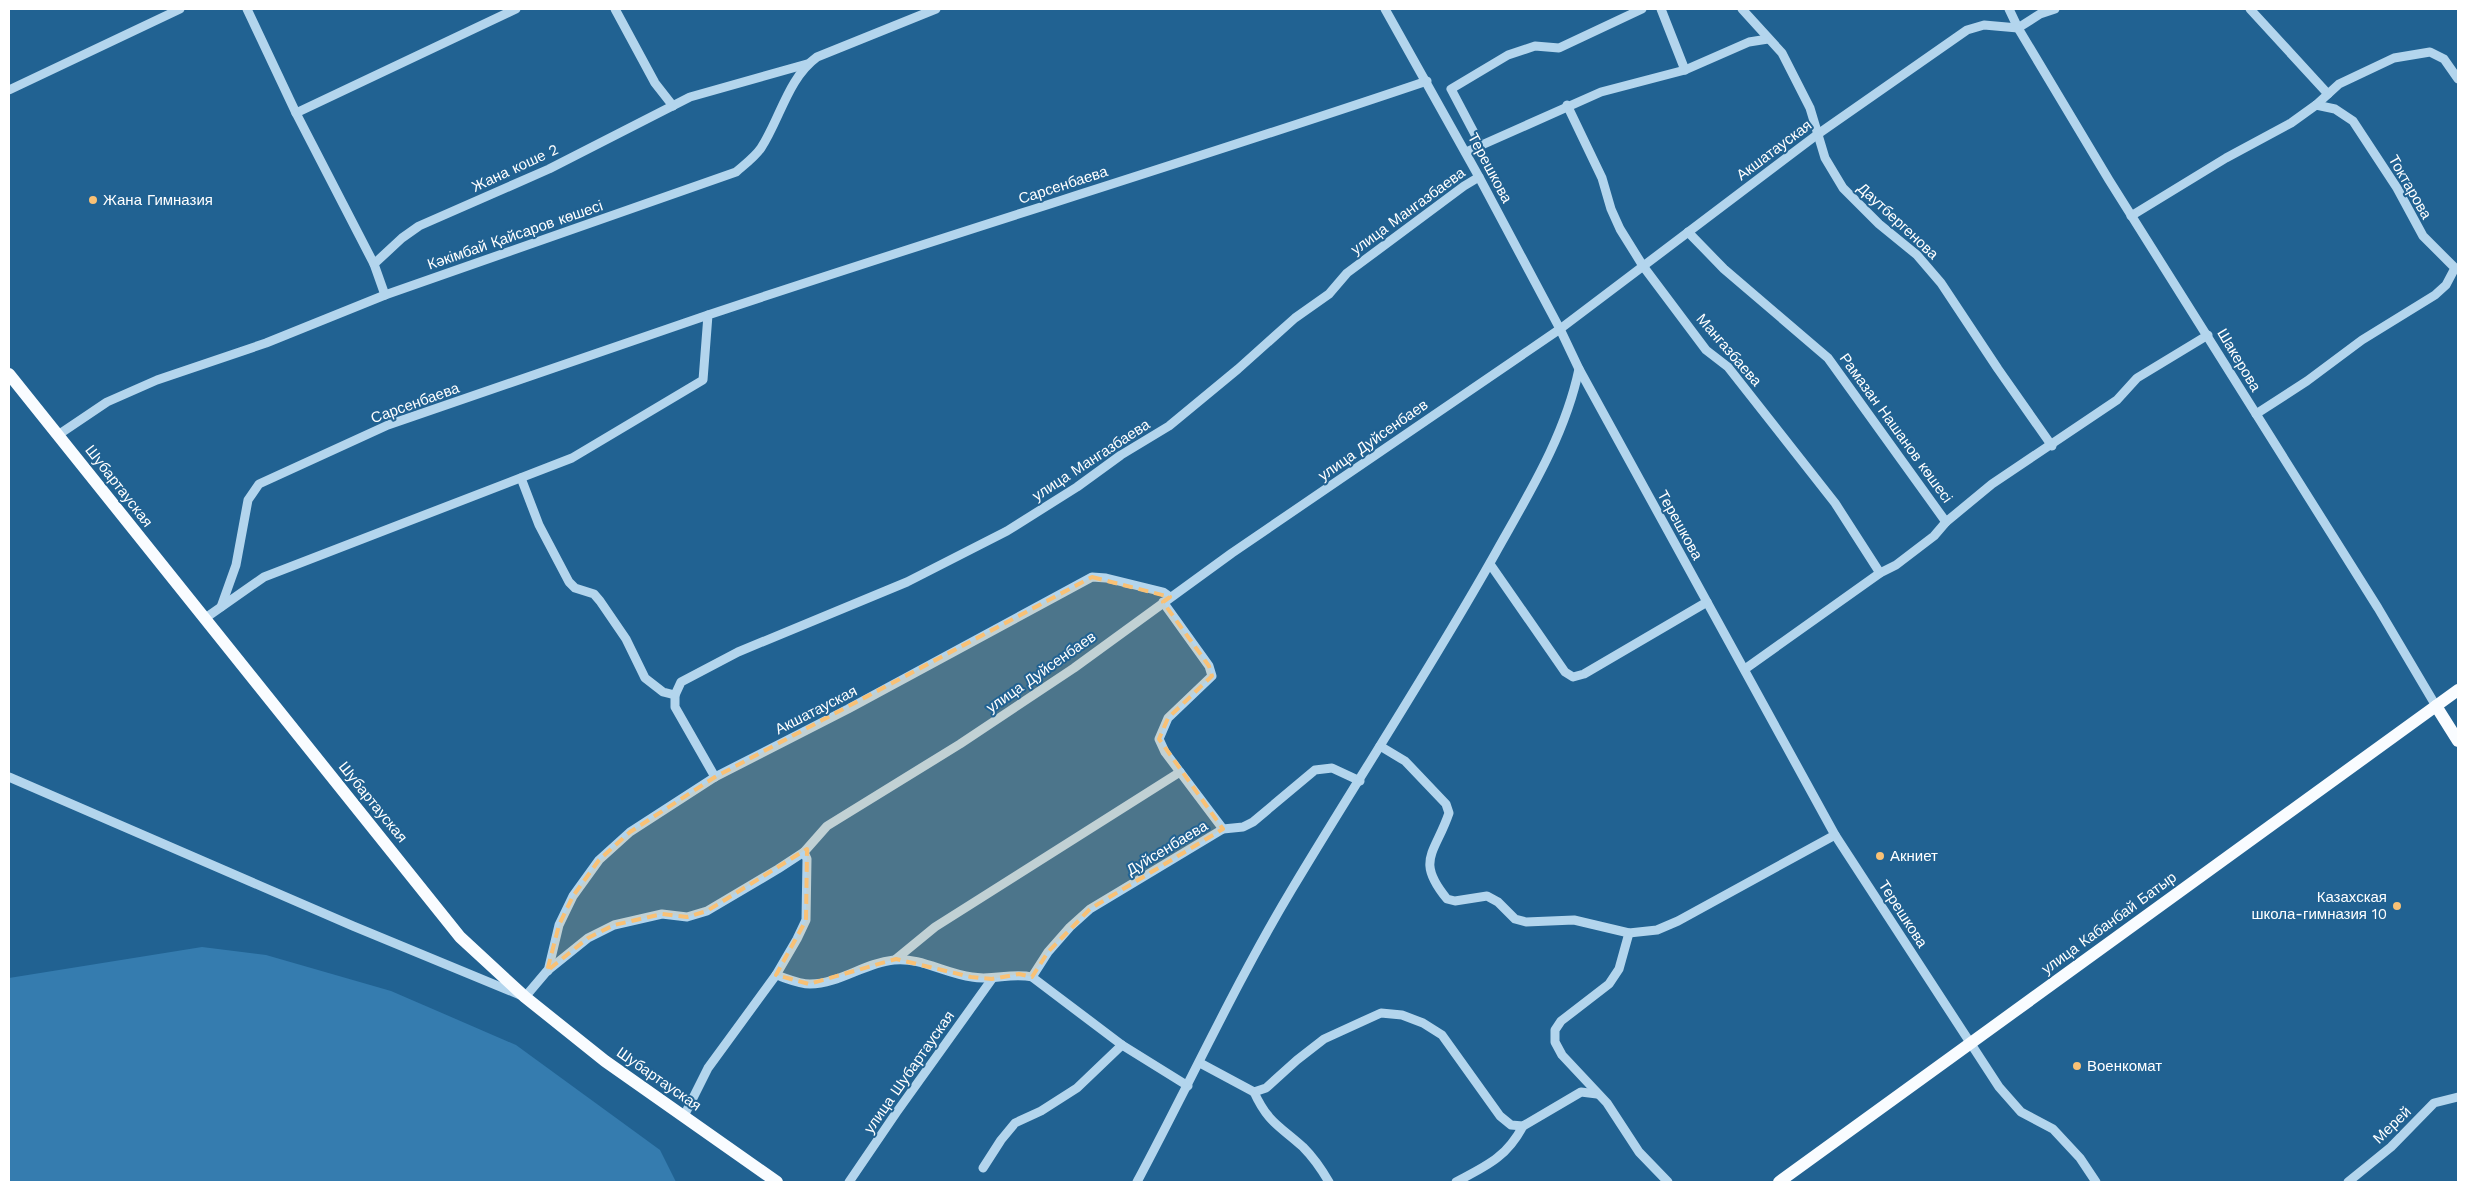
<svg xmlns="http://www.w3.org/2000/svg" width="2467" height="1191" font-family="'Work Sans',sans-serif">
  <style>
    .green { fill: #357caf }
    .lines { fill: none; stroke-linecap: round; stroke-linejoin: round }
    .minor { stroke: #b3d5ed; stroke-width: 9 }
    .major { stroke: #f9fcff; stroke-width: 12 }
    .marked { fill: #f9c175; fill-opacity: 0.2; stroke: #f9c175; stroke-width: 4; stroke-dasharray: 10 6; stroke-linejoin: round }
    .poi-dot { fill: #f9c175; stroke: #216292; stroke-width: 2 }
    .labels { text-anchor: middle; stroke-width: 4; stroke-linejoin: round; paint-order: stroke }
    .street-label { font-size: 15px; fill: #fff; stroke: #216292 }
    .poi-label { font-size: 15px; fill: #fff; stroke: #216292; text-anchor: start }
  </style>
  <rect width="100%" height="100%" fill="#216292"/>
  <polygon class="green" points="202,947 266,955 391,991 516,1045 660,1150 676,1182 9,1182 9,978"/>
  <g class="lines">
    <g class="minor">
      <polyline points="247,9 296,113 374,264 385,295"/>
      <polyline points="615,9 655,83 673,106"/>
      <polyline points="1385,9 1479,177 1560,329 1579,369 1835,835 1999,1087 2021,1112 2053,1129 2080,1158 2096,1182"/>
      <polyline points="1661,9 1685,70"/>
      <polyline points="1742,9 1782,53 1810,108 1825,158 1843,188 1879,224 1917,255 1941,283 1998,369 2052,446"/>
      <polyline points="2009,9 2018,28 2109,180 2378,608 2436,706"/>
      <polyline points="2250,9 2328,94"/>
      <polyline points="2018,28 2040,14 2055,9"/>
      <polyline points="9,90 180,9"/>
      <polyline points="1567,105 1602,178 1611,209 1620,229 1643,266 1706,350 1728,367 1835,503 1880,573"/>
      <polyline points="2316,105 2339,84 2394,58 2430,52 2444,59 2458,79"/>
      <polyline points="296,113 516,9"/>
      <polyline points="1480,144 1451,89 1508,55 1535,46 1559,48 1642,9"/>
      <polyline points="1466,152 1601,92 1685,70 1749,42 1768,39"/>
      <polyline points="2131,216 2226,158 2291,123 2316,105 2335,109 2353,121 2397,188 2423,236 2455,268 2446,285 2435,295 2362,340 2307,381 2256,414"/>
      <polyline points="1688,232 1724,269 1828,358 1946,522"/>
      <polyline points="374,264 402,238 419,226 549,169 690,97 807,64"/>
      <path d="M 58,435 L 107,402 L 157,380 L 266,343 L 385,295 L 736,172 C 744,165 755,157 761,148 C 780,119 788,78 817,57 L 936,9"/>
      <polyline points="521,478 539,525 569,582 575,588 594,594 600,601 626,639 645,678 663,692 675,695 675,707 715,777"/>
      <polyline points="1490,564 1565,672 1573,677 1584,674 1707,602"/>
      <polyline points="1163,602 1209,666 1212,676 1168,718 1159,739 1165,752 1223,829"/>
      <polyline points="221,607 236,565 248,500 259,484 388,425 708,315"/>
      <path d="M 204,619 L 264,577 L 572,458 L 703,380 L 708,315 C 947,235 1188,162 1427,81"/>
      <polyline points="1745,669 1880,573 1896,565 1934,536 1946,522 1992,484 2117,400 2137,378 2208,335"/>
      <polyline points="675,695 681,682 738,652 907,582 1007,531 1077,487 1121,455 1169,426 1238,369 1295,318 1329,294 1347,273 1464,186 1479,177"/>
      <path d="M 1380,746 L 1405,761 L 1446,804 L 1449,813 C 1435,854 1415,860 1447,899 L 1455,901 L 1487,896 L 1498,902 L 1515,919 L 1526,922 L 1574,920 L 1629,933 L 1657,930 L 1678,921 L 1835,835"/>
      <polyline points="9,777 353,926 525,997 547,971 588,938 614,925 662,914 687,917 707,911 778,869 804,852 827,826 960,744 1074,668 1232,553 1560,329 1818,134 1967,30 1984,25 2018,28"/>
      <polyline points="1629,933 1619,969 1609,984 1561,1021 1555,1030 1555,1042 1562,1055 1607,1103 1639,1152 1668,1182"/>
      <polyline points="896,959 935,927 1180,772"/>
      <polyline points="548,971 559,925 573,896 599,860 630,832 715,777 848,709 1092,577 1106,578 1163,592 1170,597"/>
      <path d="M 776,975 C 786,978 799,984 810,984 C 839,984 864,963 894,960 C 920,957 946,974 972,977 C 993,981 1012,972 1032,977 L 1122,1045 L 1188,1086"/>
      <polyline points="1032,977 1048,952 1070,927 1090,909 1223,829 1243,827 1253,822 1315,770 1332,768 1360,781"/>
      <polyline points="1200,1063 1254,1092 1266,1088 1297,1060 1324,1039 1381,1013 1402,1015 1423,1023 1442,1035 1500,1116 1511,1125 1523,1126 1581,1092 1597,1094"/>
      <path d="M 1254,1092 C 1268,1123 1280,1126 1303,1147 C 1313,1157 1322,1170 1329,1182"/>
      <polyline points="684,1116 708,1068 776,975 797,939 806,920 807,859 804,852"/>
      <polyline points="983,1168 1001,1140 1015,1123 1041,1111 1077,1088 1122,1045"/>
      <polyline points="849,1182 896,1113 992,979"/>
      <path d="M 1137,1182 C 1189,1085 1235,984 1292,889 C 1359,777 1431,668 1495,554 C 1528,495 1565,436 1579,369"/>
      <path d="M 1456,1182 C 1486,1166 1506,1158 1523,1126"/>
      <polyline points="2348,1182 2391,1147 2434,1103 2458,1097"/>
    </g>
    <g class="major">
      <polyline points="9,374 460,937 525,997 605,1061 777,1182"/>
      <polyline points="2436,706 2458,741"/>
      <polyline points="1779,1182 2458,690"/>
    </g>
  </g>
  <path class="marked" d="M 1092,577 L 1170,597 L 1163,602 L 1209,666 L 1212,676 L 1168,718 L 1159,739 L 1223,829 L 1090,909 L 1048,952 L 1032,977 L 1019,974 L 992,979 L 971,977 L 896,959 L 809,984 L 776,975 L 806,920 L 807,849 L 707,911 L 687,917 L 662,914 L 614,925 L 588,938 L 547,971 L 559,925 L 573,896 L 599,860 L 630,832 L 715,777 Z"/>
  <g class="poi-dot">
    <circle cx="93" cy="200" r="5"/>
    <circle cx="1880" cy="856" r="5"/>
    <circle cx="2397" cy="906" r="5"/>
    <circle cx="2077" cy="1066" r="5"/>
  </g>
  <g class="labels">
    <g class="street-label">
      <text transform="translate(1774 150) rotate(-37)" y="5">Акшатауская</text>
      <text transform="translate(515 168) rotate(-25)" y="5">Жана коше 2</text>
      <text transform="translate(1490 168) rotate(62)" y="5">Терешкова</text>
      <text transform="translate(1063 185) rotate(-18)" y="5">Сарсенбаева</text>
      <text transform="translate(2410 187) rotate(60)" y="5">Токтарова</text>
      <text transform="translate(1408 211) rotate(-36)" y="5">улица Мангазбаева</text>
      <text transform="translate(1898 221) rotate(43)" y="5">Даутбергенова</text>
      <text transform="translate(515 235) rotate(-19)" y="5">Кәкімбай Қайсаров көшесі</text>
      <text transform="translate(1729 350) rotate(49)" y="5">Мангазбаева</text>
      <text transform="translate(2239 360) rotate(59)" y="5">Шакерова</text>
      <text transform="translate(415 403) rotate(-20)" y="5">Сарсенбаева</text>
      <text transform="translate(1896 428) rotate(54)" y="5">Рамазан Нашанов көшесі</text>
      <text transform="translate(1373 440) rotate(-35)" y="5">улица Дуйсенбаев</text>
      <text transform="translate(1091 460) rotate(-33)" y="5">улица Мангазбаева</text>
      <text transform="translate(119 486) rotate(52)" y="5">Шубартауская</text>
      <text transform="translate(1680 525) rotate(61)" y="5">Терешкова</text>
      <text transform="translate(1041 672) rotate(-35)" y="5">улица Дуйсенбаев</text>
      <text transform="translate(816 710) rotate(-27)" y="5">Акшатауская</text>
      <text transform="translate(373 802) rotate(51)" y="5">Шубартауская</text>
      <text transform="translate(1167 848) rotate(-31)" y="5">Дуйсенбаева</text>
      <text transform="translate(1903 914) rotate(57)" y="5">Терешкова</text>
      <text transform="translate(2109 923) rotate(-36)" y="5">улица Кабанбай Батыр</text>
      <text transform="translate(909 1072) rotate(-55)" y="5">улица Шубартауская</text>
      <text transform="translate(659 1079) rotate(35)" y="5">Шубартауская</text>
      <text transform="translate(2392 1125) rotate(-44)" y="5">Мерей</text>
    </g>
    <g class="poi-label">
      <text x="103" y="205">Жана Гимназия</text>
      <text x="1890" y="861">Акниет</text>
      <text x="2387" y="902" text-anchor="end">Казахская<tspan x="2387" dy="17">школа-гимназия 10</tspan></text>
      <text x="2087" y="1071">Военкомат</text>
    </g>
  </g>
  <rect width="2467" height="1191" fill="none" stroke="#ffffff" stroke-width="20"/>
</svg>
